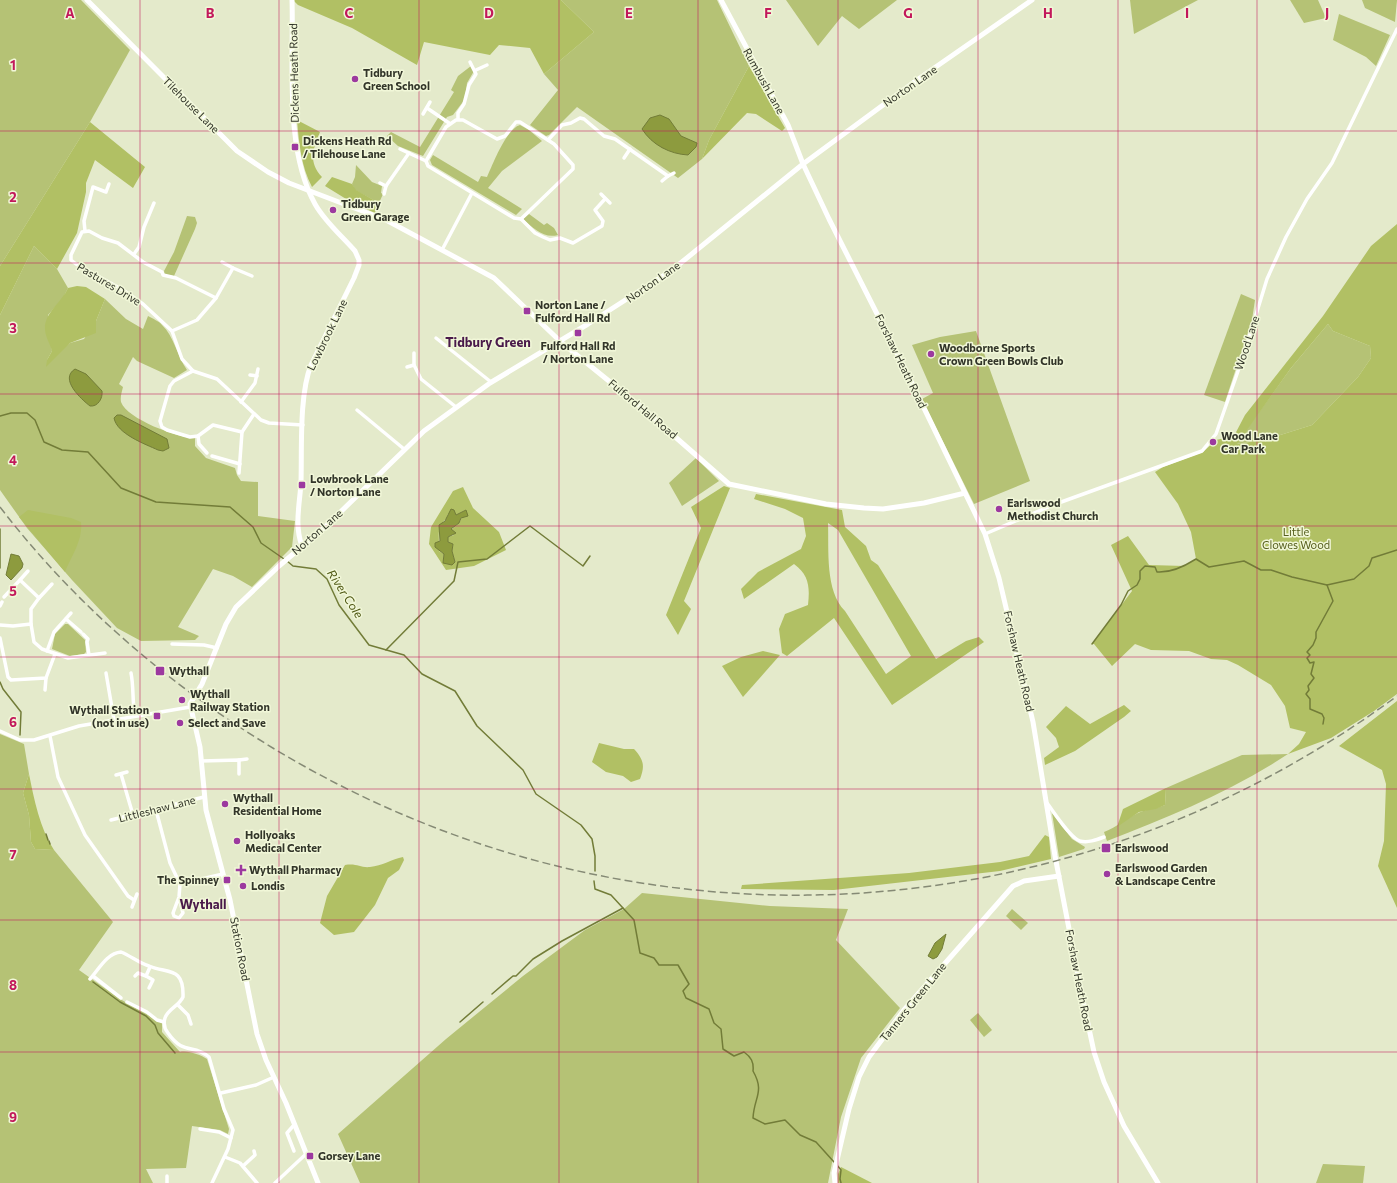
<svg xmlns="http://www.w3.org/2000/svg" width="1397" height="1183" font-family="Commissioner,sans-serif">
  <style>
    .green { fill: #b5c275 }
    .forest { fill: #b1c064; fill-rule: evenodd }
    .water { fill: #8d9b3e; stroke: #727c38 }
    .lines { fill: none; stroke-linecap: round; stroke-linejoin: round }
    .stream { stroke: #727c38; stroke-width: 1.5 }
    .street { stroke: #fff; stroke-width: 3.5 }
    .secondary { stroke: #fff; stroke-width: 5 }
    .rail { stroke: #858a75; stroke-width: 1.5; stroke-dasharray: 8 4; stroke-linecap: butt }
    .grid { fill: none; stroke: #c2185b; stroke-width: 1; stroke-opacity: 0.55 }
    .poi-dot { fill: #9c399f; stroke: #f1f7d8; stroke-width: 1.5 }
    .labels { text-anchor: middle; stroke-width: 3; stroke-linejoin: round; paint-order: stroke }
    .street-label { font-size: 11px; fill: #323529; stroke: #f1f7d8 }
    .poi-label { font-size: 11px; font-weight: bold; fill: #323529; stroke: #f1f7d8; text-anchor: start }
    .park-label { font-size: 11px; fill: #555e1c; stroke: #f1f7d8 }
    .water-label { font-size: 12px; font-style: italic; fill: #4f5814; stroke: #f1f7d8 }
    .quarter-label { font-size: 13px; font-weight: bold; fill: #49194a; stroke: #f1f7d8 }
    .grid-label { font-size: 13px; text-anchor: middle; font-weight: bold; fill: #c2185b; stroke: #f1f7d8; stroke-width: 3; stroke-linejoin: round; paint-order: stroke }
  </style>
  <rect width="100%" height="100%" fill="#e4eacb"/>
  <g class="green">
    <polygon points="0,0 81,0 130,50 90,122 0,266"/>
    <polygon points="561,0 717,0 749,66 709,140 702,159 678,178 577,107 549,135 546,136 530,125 558,90 544,74 594,32"/>
    <polygon points="786,0 897,0 859,29 842,16 818,46"/>
    <polygon points="1130,0 1198,0 1134,34"/>
    <polygon points="1290,0 1318,0 1326,18 1304,23"/>
    <polygon points="1362,0 1397,0 1395,22 1365,8"/>
    <polygon points="1339,14 1390,35 1376,66 1366,57 1333,40"/>
    <polygon points="471,66 474,71 467,83 465,99 453,115 447,117 423,156 398,146 387,136 391,132 420,147 454,92 451,90 458,76"/>
    <path d="M 520,125 L 529,130 L 542,141 L 502,171 L 488,188 L 522,209 L 516,215 L 432,165 L 430,160 L 433,155 L 478,182 L 481,176 L 487,177 C 493,164 506,129 520,125 Z"/>
    <polygon points="356,165 372,182 382,186 381,193 383,194 379,203 355,190 352,184 355,177"/>
    <path d="M 529,214 L 544,225 L 547,223 L 554,228 L 558,235 C 544,239 533,228 523,219 Z"/>
    <polygon points="187,216 195,217 197,223 195,229 174,276 165,275 164,271 174,252"/>
    <path d="M 34,246 L 57,269 L 68,288 L 63,298 L 48,315 L 52,351 L 47,360 L 70,343 L 84,339 L 96,321 L 105,299 L 126,319 L 143,329 L 148,316 C 153,319 159,321 162,325 C 174,336 177,356 187,370 L 174,378 L 137,361 L 133,357 L 119,384 L 123,387 C 122,391 120,397 121,402 C 127,419 178,438 195,438 L 195,446 L 206,458 L 235,468 L 237,475 L 241,481 L 258,482 L 258,516 L 295,521 L 292,547 L 252,587 L 233,576 L 213,569 L 178,627 L 199,636 L 195,640 L 141,641 L 117,628 L 72,580 L 27,528 L 0,490 L 0,315 Z"/>
    <polygon points="1241,294 1255,300 1252,320 1225,402 1204,395"/>
    <polygon points="1328,324 1333,331 1370,346 1371,358 1358,377 1312,425 1268,439 1236,444 1291,368"/>
    <polygon points="976,331 1030,481 974,504 922,399 933,393 912,345 940,337"/>
    <polygon points="696,458 719,481 682,506 669,483"/>
    <polygon points="65,624 68,624 85,640 86,652 84,654 70,656 52,649 55,634"/>
    <path d="M 0,734 L 24,744 L 29,774 L 23,793 L 29,815 L 31,842 L 35,849 L 54,850 L 113,922 L 79,970 L 120,999 L 162,1023 L 162,1032 L 180,1052 C 187,1050 201,1055 207,1059 L 229,1129 L 228,1134 L 220,1130 L 192,1126 L 186,1168 L 146,1169 L 153,1183 L 0,1183 Z"/>
    <path d="M 1288,754 C 1232,791 1169,817 1107,841 L 1104,832 C 1117,827 1126,819 1138,813 C 1146,809 1156,809 1165,805 L 1166,788 L 1242,755 Z"/>
    <polygon points="1052,813 1072,839 1085,847 1084,849 1059,857"/>
    <polygon points="642,893 770,906 848,909 836,940 900,1008 861,1058 841,1117 828,1183 360,1183 338,1134 446,1039 523,976 585,930 624,909"/>
    <polygon points="1012,909 1028,923 1021,930 1006,916"/>
    <polygon points="978,1013 992,1030 984,1037 970,1020"/>
    <polygon points="1323,1164 1365,1166 1363,1183 1316,1183"/>
  </g>
  <g class="forest">
    <polygon points="293,0 561,0 594,32 544,74 530,48 499,45 490,55 424,42 417,65 352,28 298,5"/>
    <polygon points="749,66 785,128 782,131 756,114 747,113 702,159 709,140"/>
    <path d="M 297,120 L 320,132 C 313,149 308,162 322,177 L 312,187 C 301,166 299,143 297,120 Z"/>
    <polygon points="90,122 145,167 133,188 95,160 86,183 86,192 77,233 57,269 34,246 0,315 0,266"/>
    <polygon points="332,177 352,184 356,190 379,203 375,213 351,202 325,186"/>
    <path d="M 1397,224 L 1397,694 L 1374,711 L 1331,738 L 1288,754 L 1299,744 L 1306,732 L 1290,728 L 1285,706 L 1271,685 L 1238,665 L 1227,660 L 1211,659 L 1189,651 L 1151,650 L 1135,644 L 1112,666 L 1094,644 L 1092,644 L 1132,591 L 1111,545 L 1128,536 L 1149,565 L 1185,566 L 1196,559 L 1191,532 L 1178,504 L 1155,472 L 1163,467 L 1203,452 L 1216,440 L 1234,436 L 1245,415 L 1323,316 L 1371,246 ZM 1328,324 L 1333,331 L 1370,346 L 1371,358 L 1358,377 L 1312,425 L 1268,439 L 1237,444 L 1291,368 Z"/>
    <path d="M 77,286 L 86,287 L 105,299 L 96,321 L 96,333 L 70,343 L 46,367 L 47,360 L 52,351 C 50,344 45,336 45,329 C 44,313 62,302 68,288 Z"/>
    <polygon points="724,486 730,488 684,601 691,609 678,635 666,615 701,528 691,507"/>
    <path d="M 463,487 L 473,508 L 499,532 L 506,550 L 474,566 L 446,570 L 429,544 L 431,527 L 453,491 ZM 466,510 L 459,523 L 451,530 L 454,535 L 448,537 L 448,542 L 453,544 L 452,551 L 455,562 L 443,558 L 444,554 L 439,551 C 440,542 436,529 443,522 C 444,520 446,519 447,518 L 448,514 L 456,515 Z"/>
    <path d="M 756,494 L 842,510 L 845,527 L 866,546 L 871,560 L 878,565 L 936,659 L 966,641 L 979,637 L 984,642 L 892,705 L 834,618 L 787,656 L 782,653 L 779,629 L 785,614 L 808,605 C 810,587 809,575 794,564 L 744,599 L 741,589 L 758,572 L 801,549 L 806,536 L 803,518 L 785,509 L 754,499 ZM 828,523 L 838,530 L 911,656 L 886,674 L 845,611 C 825,591 829,550 828,523 Z"/>
    <path d="M 28,510 L 71,518 L 81,522 C 83,540 72,555 65,572 L 19,517 Z"/>
    <polygon points="763,651 780,655 743,697 722,666 741,657"/>
    <polygon points="1397,701 1397,908 1378,866 1384,841 1386,784 1382,770 1339,746"/>
    <polygon points="1124,705 1131,711 1124,717 1075,751 1045,765 1044,758 1059,747 1056,738 1046,727 1066,706 1090,724"/>
    <path d="M 599,743 L 624,749 L 634,749 C 644,760 645,766 640,779 L 631,782 L 623,776 L 606,772 L 592,762 Z"/>
    <path d="M 29,774 C 34,799 40,829 54,850 L 35,849 L 31,842 L 29,815 L 23,793 Z"/>
    <polygon points="1166,788 1165,805 1156,809 1139,812 1117,827 1123,809"/>
    <polygon points="1045,835 1049,837 1051,859 1000,871 834,890 741,889 742,885 909,873 1000,862 1029,856"/>
    <path d="M 403,857 L 404,860 L 399,870 L 388,878 L 375,905 L 354,932 L 334,935 L 320,923 L 327,896 L 345,865 C 357,863 360,868 370,867 C 382,866 392,859 403,857 Z"/>
    <polygon points="841,1167 872,1183 838,1183 838,1174"/>
  </g>
  <g class="water">
    <path d="M 660,115 L 669,119 L 681,136 L 697,143 L 696,147 L 688,155 C 670,154 652,145 642,129 L 650,118 Z"/>
    <path d="M 75,369 L 86,374 L 102,391 C 103,398 98,407 90,406 C 81,399 59,379 75,369 Z"/>
    <path d="M 117,415 L 121,415 L 167,439 L 169,448 L 163,451 L 158,450 C 145,444 117,434 114,418 Z"/>
    <polygon points="451,509 454,510 456,515 466,510 468,516 461,518 459,523 451,529 456,533 448,537 448,542 453,544 452,551 455,562 452,565 443,563 444,554 435,547 435,543 440,541 439,525 445,521"/>
    <polygon points="11,554 19,556 23,564 22,568 11,580 6,575"/>
    <polygon points="946,934 942,949 937,957 933,959 928,956 935,943"/>
  </g>
  <g class="lines">
    <g class="stream">
      <polyline points="0,416 11,413 27,413 35,420 44,442 62,450 88,452 121,488 156,502 230,507 253,527 261,543 284,559"/>
      <polyline points="287,561 293,566 316,569 327,579 339,605 369,645 404,655 422,674 455,691 477,726 523,770 536,794 581,825 592,839 595,856 595,871"/>
      <polyline points="0,568 0,529"/>
      <path d="M 1092,644 L 1121,605 L 1128,591 L 1137,585 L 1140,579 L 1140,571 L 1145,566 L 1155,567 L 1157,572 C 1171,573 1185,566 1196,559 L 1209,567 L 1244,561 L 1261,570 L 1271,570 L 1292,577 L 1327,585 L 1354,579 L 1369,566 L 1372,558 L 1397,550"/>
      <polyline points="386,650 454,581 458,562 487,559 530,526 583,566 590,556"/>
      <polyline points="0,682 3,689 21,712 20,735"/>
      <polyline points="1323,724 1324,718 1322,714 1310,709 1310,699 1306,694 1309,690 1308,686 1314,678 1311,674 1314,662 1310,663 1307,658 1310,655 1307,652 1313,645 1316,638 1316,632 1333,601 1327,585"/>
      <polyline points="46,834 48,840"/>
      <polyline points="49,841 50,844"/>
      <path d="M 594,881 L 595,889 L 611,895 L 634,920 L 640,953 L 654,958 L 659,965 L 678,965 L 689,984 L 683,991 L 686,998 L 709,1009 L 714,1023 L 721,1029 L 723,1049 L 734,1056 L 744,1052 C 751,1057 754,1062 753,1071 C 765,1092 754,1097 753,1118 L 765,1124 L 785,1120 L 800,1135 L 816,1142 L 834,1162"/>
      <polyline points="93,982 120,1002 146,1016 155,1025 158,1033 175,1053"/>
      <polyline points="492,994 513,976 516,976 533,959 562,941 623,908"/>
      <polyline points="460,1022 483,1002"/>
      <polyline points="837,1165 841,1170 840,1179 841,1183"/>
    </g>
    <g class="street">
      <polyline points="476,70 487,65"/>
      <polyline points="427,108 449,123"/>
      <polyline points="423,114 430,102"/>
      <polyline points="458,119 458,113 464,104 469,85 476,74 470,62"/>
      <polygon points="456,120 463,120 497,139 505,136 516,122 520,122 554,144 573,165 573,169 521,219 514,218 428,166 426,161 446,127"/>
      <polyline points="548,140 562,125 571,123 580,118 584,119 604,136 615,139 668,176"/>
      <polyline points="400,149 426,161"/>
      <polyline points="624,158 630,149"/>
      <polyline points="662,181 668,176 674,173"/>
      <polyline points="380,183 386,186"/>
      <polyline points="384,194 386,186 409,153"/>
      <polyline points="601,194 610,203"/>
      <polyline points="521,219 535,233 543,237 550,240 560,238 573,243 602,226 603,221 595,210 605,199"/>
      <polyline points="85,231 84,221 93,187 106,192 109,184"/>
      <polyline points="442,250 472,193"/>
      <polyline points="134,254 139,247 144,227 154,203"/>
      <polyline points="233,268 252,276"/>
      <polyline points="216,298 176,278 163,275 162,272 143,262 118,243 102,238 89,231 82,232 71,255 71,260 76,264 123,290 143,304 172,331 182,359 193,371 217,379 261,420 269,423 303,425"/>
      <polyline points="172,331 197,320 216,298 233,268 222,262"/>
      <polyline points="436,338 491,382"/>
      <polyline points="414,353 414,365 421,379 456,407"/>
      <polyline points="407,367 414,365"/>
      <polyline points="193,371 174,381 170,386 160,421 162,427 167,430 190,437 198,436 213,425 242,432"/>
      <polyline points="250,375 257,376"/>
      <polyline points="241,402 255,383 258,369"/>
      <polyline points="357,410 404,449"/>
      <polyline points="198,436 199,444 207,453"/>
      <polyline points="212,456 240,464"/>
      <polyline points="239,473 242,432 254,414"/>
      <polyline points="985,534 1053,505 1202,451 1216,434 1244,354 1267,279 1286,237 1307,199 1332,163 1397,29"/>
      <polyline points="20,580 28,571"/>
      <polyline points="4,597 20,580 39,598 31,609 31,624"/>
      <polyline points="39,598 52,584"/>
      <polyline points="0,606 2,602"/>
      <polyline points="66,619 81,632"/>
      <polyline points="0,625 13,626 31,624 34,642 42,649 68,658 105,653"/>
      <polyline points="83,634 88,639 87,642 89,655"/>
      <polyline points="0,638 8,677 11,680 46,678 55,654"/>
      <polyline points="172,644 204,645 217,648"/>
      <polyline points="47,651 54,632 71,613"/>
      <polyline points="106,673 114,720"/>
      <path d="M 131,673 C 134,688 132,702 135,716"/>
      <polyline points="45,690 46,678"/>
      <polyline points="0,731 20,740 34,740 79,726 190,707"/>
      <polyline points="50,736 58,777 85,835 128,896 134,900"/>
      <polyline points="239,760 247,759"/>
      <polyline points="201,761 239,760 239,774"/>
      <polyline points="121,774 133,815"/>
      <polyline points="116,775 127,772"/>
      <path d="M 1047,803 C 1054,812 1070,838 1080,841 C 1088,843 1096,840 1104,837"/>
      <polyline points="156,810 170,863 180,884 223,874"/>
      <polyline points="111,820 204,797"/>
      <polyline points="179,897 183,913 179,918 174,916 173,913 179,897 180,884"/>
      <polyline points="132,907 137,894"/>
      <polyline points="93,976 121,998"/>
      <polyline points="135,976 138,973 146,976 150,967"/>
      <polyline points="146,976 153,980 149,988"/>
      <path d="M 90,979 C 99,969 107,953 121,952 C 131,956 139,963 149,966 C 168,974 184,966 183,997 C 179,1006 168,1009 165,1018 C 163,1024 164,1028 168,1033 C 184,1056 193,1043 209,1057 L 224,1109 L 233,1130 L 228,1149 L 212,1183"/>
      <polyline points="127,1002 147,1012 157,1020 164,1022"/>
      <polyline points="178,1005 188,1015 191,1024"/>
      <polyline points="221,1093 256,1085 274,1077"/>
      <polyline points="200,1129 219,1132 231,1138"/>
      <polyline points="294,1151 287,1133 294,1125"/>
      <polyline points="225,1157 240,1163 257,1183"/>
      <polyline points="243,1166 255,1155 254,1151"/>
      <polyline points="167,1183 167,1176"/>
      <polyline points="275,1183 306,1154"/>
    </g>
    <g class="secondary">
      <polyline points="87,0 237,151 268,172 289,183 386,220 494,278 562,343 641,407 729,484 826,504 864,508 883,509 924,503 965,493"/>
      <path d="M 292,0 C 294,62 284,149 315,204 C 325,222 342,236 355,251 L 359,260 L 359,265 L 354,278 L 311,365 C 299,395 302,449 301,482 C 300,503 294,525 302,546"/>
      <polyline points="721,0 788,125 803,164 829,219 907,373 985,534 999,578 1033,722 1055,856 1081,991 1094,1052 1104,1082 1124,1126 1158,1183"/>
      <polyline points="318,1183 286,1103 266,1060 257,1034 230,900 206,810 200,747 190,704 202,684 226,624 236,607 279,566 325,527 424,431 490,383 588,324 672,270 803,164 917,80 1032,0"/>
      <polyline points="835,1183 834,1173 849,1109 859,1077 869,1057 904,1010 1013,886 1024,881 1059,876"/>
    </g>
    <path class="rail" d="M 0,507 C 65,592 146,665 235,724 C 593,962 1051,951 1397,696"/>
  </g>
  <path class="grid" d="M 140,0 L 140,1183M 279,0 L 279,1183M 419,0 L 419,1183M 559,0 L 559,1183M 698,0 L 698,1183M 838,0 L 838,1183M 978,0 L 978,1183M 1118,0 L 1118,1183M 1257,0 L 1257,1183M 0,131 L 1397,131M 0,263 L 1397,263M 0,394 L 1397,394M 0,526 L 1397,526M 0,657 L 1397,657M 0,789 L 1397,789M 0,920 L 1397,920M 0,1052 L 1397,1052"/>
  <g class="poi-dot">
    <circle cx="355" cy="79" r="4"/>
    <rect x="291" y="143" width="8" height="8" rx="2"/>
    <circle cx="333" cy="210" r="4"/>
    <rect x="523" y="307" width="8" height="8" rx="2"/>
    <rect x="574" y="329" width="8" height="8" rx="2"/>
    <circle cx="931" cy="354" r="4"/>
    <circle cx="1213" cy="442" r="4"/>
    <rect x="298" y="481" width="8" height="8" rx="2"/>
    <circle cx="999" cy="509" r="4"/>
    <rect x="155" y="666" width="10" height="10" rx="2"/>
    <circle cx="182" cy="700" r="4"/>
    <rect x="153" y="712" width="8" height="8" rx="2"/>
    <circle cx="180" cy="723" r="4"/>
    <circle cx="225" cy="804" r="4"/>
    <circle cx="237" cy="841" r="4"/>
    <rect x="1101" y="843" width="10" height="10" rx="2"/>
    <path d="M239 864h4v4h4v4h-4v4h-4v-4h-4v-4h4z"/>
    <circle cx="1107" cy="874" r="4"/>
    <rect x="223" y="876" width="8" height="8" rx="2"/>
    <circle cx="243" cy="886" r="4"/>
    <rect x="306" y="1152" width="8" height="8" rx="2"/>
  </g>
  <g class="labels">
    <g class="street-label">
      <text transform="translate(294 73) rotate(-91)" y="4">Dickens Heath Road</text>
      <text transform="translate(764 81) rotate(61)" y="4">Rumbush Lane</text>
      <text transform="translate(910 86) rotate(-35)" y="4">Norton Lane</text>
      <text transform="translate(191 105) rotate(45)" y="4">Tilehouse Lane</text>
      <text transform="translate(653 282) rotate(-35)" y="4">Norton Lane</text>
      <text transform="translate(109 284) rotate(31)" y="4">Pastures Drive</text>
      <text transform="translate(327 335) rotate(-64)" y="4">Lowbrook Lane</text>
      <text transform="translate(1247 343) rotate(-72)" y="4">Wood Lane</text>
      <text transform="translate(901 361) rotate(64)" y="4">Forshaw Heath Road</text>
      <text transform="translate(643 409) rotate(40)" y="4">Fulford Hall Road</text>
      <text transform="translate(317 532) rotate(-41)" y="4">Norton Lane</text>
      <text transform="translate(1019 661) rotate(77)" y="4">Forshaw Heath Road</text>
      <text transform="translate(157 809) rotate(-14)" y="4">Littleshaw Lane</text>
      <text transform="translate(240 949) rotate(79)" y="4">Station Road</text>
      <text transform="translate(1079 980) rotate(79)" y="4">Forshaw Heath Road</text>
      <text transform="translate(913 1002) rotate(-51)" y="4">Tanners Green Lane</text>
    </g>
    <g class="poi-label">
      <text x="363" y="77">Tidbury<tspan x="363" dy="13">Green School</tspan></text>
      <text x="303" y="145">Dickens Heath Rd<tspan x="303" dy="13">/ Tilehouse Lane</tspan></text>
      <text x="341" y="208">Tidbury<tspan x="341" dy="13">Green Garage</tspan></text>
      <text x="535" y="309">Norton Lane /<tspan x="535" dy="13">Fulford Hall Rd</tspan></text>
      <text x="578" y="350" text-anchor="middle">Fulford Hall Rd<tspan x="578" dy="13">/ Norton Lane</tspan></text>
      <text x="939" y="352">Woodborne Sports<tspan x="939" dy="13">Crown Green Bowls Club</tspan></text>
      <text x="1221" y="440">Wood Lane<tspan x="1221" dy="13">Car Park</tspan></text>
      <text x="310" y="483">Lowbrook Lane<tspan x="310" dy="13">/ Norton Lane</tspan></text>
      <text x="1007" y="507">Earlswood<tspan x="1007" dy="13">Methodist Church</tspan></text>
      <text x="169" y="675">Wythall</text>
      <text x="190" y="698">Wythall<tspan x="190" dy="13">Railway Station</tspan></text>
      <text x="149" y="714" text-anchor="end">Wythall Station<tspan x="149" dy="13">(not in use)</tspan></text>
      <text x="188" y="727">Select and Save</text>
      <text x="233" y="802">Wythall<tspan x="233" dy="13">Residential Home</tspan></text>
      <text x="245" y="839">Hollyoaks<tspan x="245" dy="13">Medical Center</tspan></text>
      <text x="1115" y="852">Earlswood</text>
      <text x="1115" y="872">Earlswood Garden<tspan x="1115" dy="13">&amp; Landscape Centre</tspan></text>
      <text x="249" y="874">Wythall Pharmacy</text>
      <text x="219" y="884" text-anchor="end">The Spinney</text>
      <text x="251" y="890">Londis</text>
      <text x="318" y="1160">Gorsey Lane</text>
    </g>
    <g class="park-label">
      <text x="1296" y="536">Little<tspan x="1296" dy="13">Clowes Wood</tspan></text>
    </g>
    <g class="water-label">
      <text transform="translate(345 594) rotate(57)" y="4">River Cole</text>
    </g>
    <g class="quarter-label">
      <text x="488" y="347">Tidbury Green</text>
      <text x="203" y="909">Wythall</text>
    </g>
  </g>
  <g class="grid-label">
    <text x="70" y="18">A</text>
    <text x="210" y="18">B</text>
    <text x="349" y="18">C</text>
    <text x="489" y="18">D</text>
    <text x="629" y="18">E</text>
    <text x="768" y="18">F</text>
    <text x="908" y="18">G</text>
    <text x="1048" y="18">H</text>
    <text x="1187" y="18">I</text>
    <text x="1327" y="18">J</text>
    <text x="13" y="70">1</text>
    <text x="13" y="202">2</text>
    <text x="13" y="333">3</text>
    <text x="13" y="465">4</text>
    <text x="13" y="596">5</text>
    <text x="13" y="727">6</text>
    <text x="13" y="859">7</text>
    <text x="13" y="990">8</text>
    <text x="13" y="1122">9</text>
  </g>
</svg>
